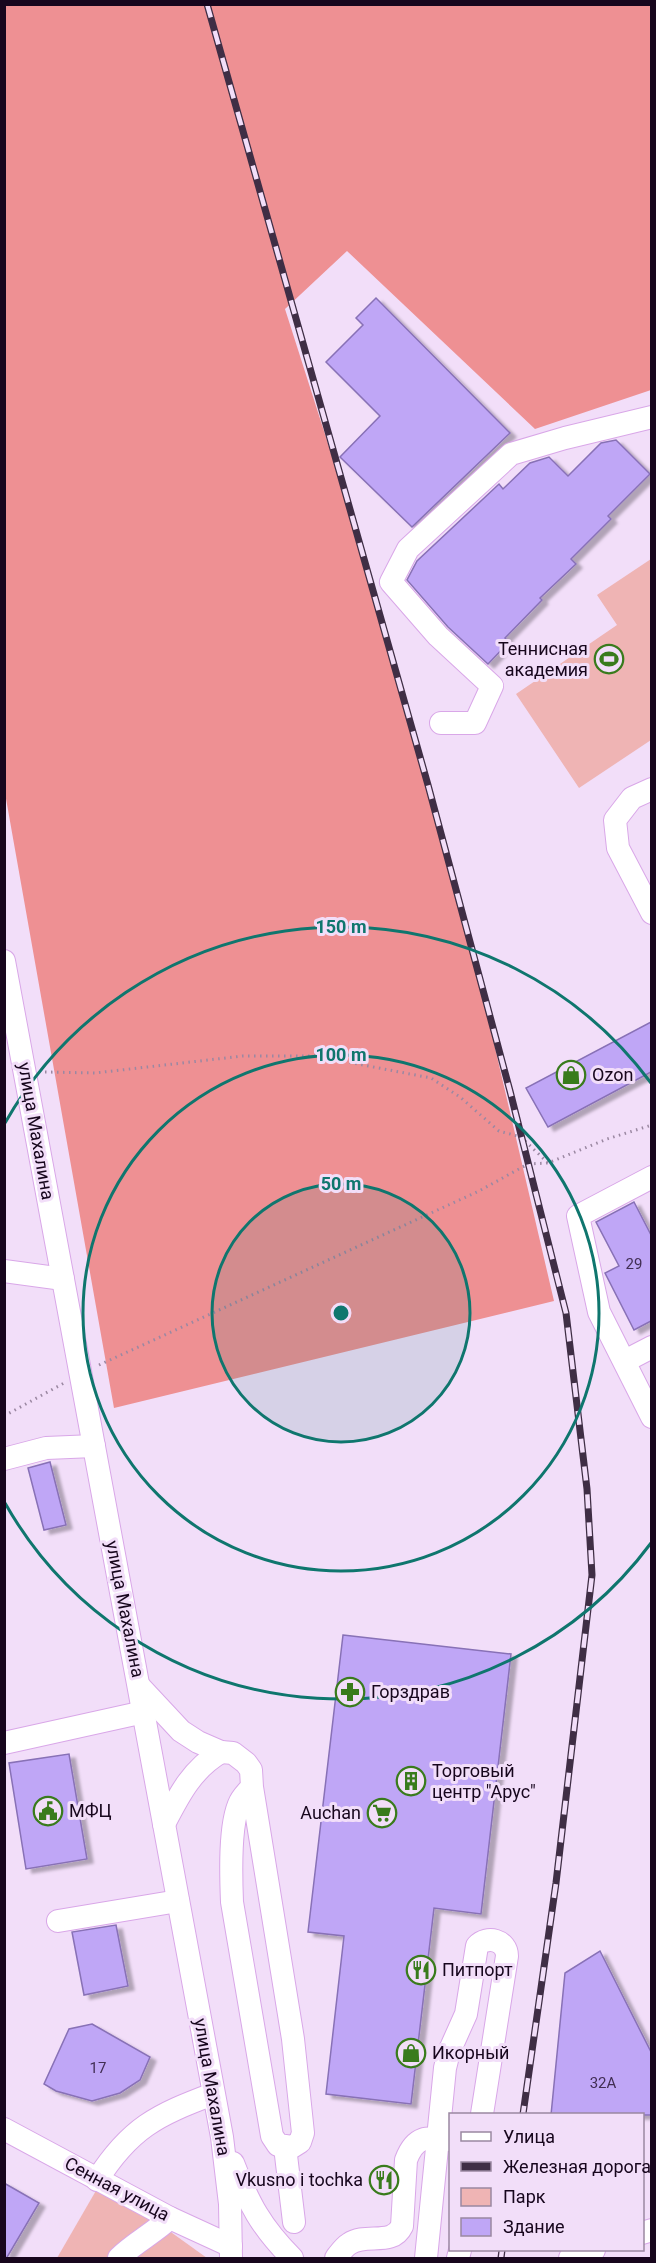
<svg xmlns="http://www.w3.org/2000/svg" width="656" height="2263" font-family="Roboto,sans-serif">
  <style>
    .green { fill: #efb4b4 }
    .forest { fill: #ee9093 }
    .building { fill: #bfa6f6; stroke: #8871b6; stroke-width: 1.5; filter: url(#shadow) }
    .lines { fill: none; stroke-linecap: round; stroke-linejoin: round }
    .minor-casing { stroke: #d9a7e8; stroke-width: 24 }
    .path { stroke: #9b88a2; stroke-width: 3; stroke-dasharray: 1.5 4.5; stroke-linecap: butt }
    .minor { stroke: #fff; stroke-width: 22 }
    .rail-casing { stroke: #3f2e45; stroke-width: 7 }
    .rail { stroke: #f2def9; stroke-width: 4.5; stroke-dasharray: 14; stroke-linecap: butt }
    .ring { fill: none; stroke: #0f766e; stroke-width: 3 }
    .labels { text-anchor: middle; stroke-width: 6; stroke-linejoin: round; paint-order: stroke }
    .number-label { font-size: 15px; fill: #412e53 }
    .poi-label { font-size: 18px; fill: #17061d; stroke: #f2def9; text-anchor: start }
    .street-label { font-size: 18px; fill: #17061d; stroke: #f2def9 }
    .centre { fill: #0f766e; stroke: #f2def9; stroke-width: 3 }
    .ring-label { font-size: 18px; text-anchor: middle; font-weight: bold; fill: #0f766e; stroke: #f2def9; stroke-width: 6; stroke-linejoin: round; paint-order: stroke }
  </style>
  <defs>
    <filter id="shadow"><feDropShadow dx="6" dy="4" stdDeviation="1.5" flood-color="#0004"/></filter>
  </defs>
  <rect width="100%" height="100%" fill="#f2def9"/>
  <g class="green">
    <polygon points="651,559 651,740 579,788 516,694 617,625 597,595"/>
    <polygon points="101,2182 207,2258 57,2258"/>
  </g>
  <polygon class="forest" points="4,5 651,5 651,390 535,429 347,251 285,309 368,569 458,889 554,1301 114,1408 5,793"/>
  <g class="building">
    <polygon points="376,298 510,433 412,527 340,457 380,416 326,362 363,325 356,318"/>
    <polygon points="616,440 650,474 608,516 611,519 571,559 576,564 540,598 542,600 505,638 509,642 488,664 448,627 407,580 417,561 499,484 503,489 530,463 549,457 568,476 601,443"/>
    <polygon points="651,1022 651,1072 548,1127 526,1088"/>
    <polygon points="634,1202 651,1235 651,1321 634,1330 605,1273 619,1266 596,1222"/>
    <polygon points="50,1462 66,1525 44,1530 28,1468"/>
    <polygon points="343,1635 511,1654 481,1914 434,1908 411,2104 326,2094 344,1936 308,1932"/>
    <polygon points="69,1754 87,1859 26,1869 9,1763"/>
    <polygon points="116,1925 128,1986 84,1995 72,1932"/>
    <polygon points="600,1951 651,2052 651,2115 551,2115 565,1973"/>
    <polygon points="92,2024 150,2057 140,2080 120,2093 92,2101 56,2091 44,2084 69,2029"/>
    <polygon points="4,2183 39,2203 6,2259 4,2259"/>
  </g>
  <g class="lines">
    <g class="minor-casing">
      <g id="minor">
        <polyline points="441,723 475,723 492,686 438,636 391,582 408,549 511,454 565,438 652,417"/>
        <polyline points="652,789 632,798 615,820 618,848 652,913"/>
        <polyline points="4,961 222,2137 230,2204 231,2258"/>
        <polyline points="652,1177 578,1216 599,1312 652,1417"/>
        <polyline points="4,1271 63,1279"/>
        <polyline points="625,1361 652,1347"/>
        <polyline points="4,1459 46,1448 94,1446"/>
        <path d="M 139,1686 L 181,1731 L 198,1742 L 221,1752 L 233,1753 L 246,1763 L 251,1770 L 252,1787 L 293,2039 L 303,2133 L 300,2142 L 292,2147 L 278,2145 L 272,2136 L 232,1902 C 231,1877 229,1824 240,1802 C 243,1796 247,1792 252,1787"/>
        <polyline points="4,1743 144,1712"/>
        <path d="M 164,1824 C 179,1795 192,1769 221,1752"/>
        <polyline points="58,1921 178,1901"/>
        <polyline points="4,2129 170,2218 231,2246"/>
        <polyline points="285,2147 294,2222"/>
        <path d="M 233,2163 C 249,2204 261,2227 292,2258"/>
        <path d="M 97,2180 C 130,2128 157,2115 213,2094"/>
        <polyline points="642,2233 652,2230"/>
        <path d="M 119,2258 C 134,2243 154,2233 170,2218"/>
        <path d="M 336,2258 C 340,2253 344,2247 349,2244 C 366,2232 392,2247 402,2226 L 406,2160 C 415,2136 427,2136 450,2140"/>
        <path d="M 426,2258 L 445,2068 L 449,2052 L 466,2014 L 477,1946 C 487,1935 507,1940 507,1956 L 482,2114"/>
        <polyline points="458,2258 460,2250"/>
        <polyline points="570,2258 594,2250"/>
      </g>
    </g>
    <g class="path">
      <polyline points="45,1072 95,1073 243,1056 316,1056 431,1078 460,1097 499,1131 521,1137 548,1163"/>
      <polyline points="99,1365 479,1191 528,1164 548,1163 607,1139 652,1125"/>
      <polyline points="4,1416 64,1383"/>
    </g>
    <use href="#minor" class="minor"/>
    <g class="rail-casing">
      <g id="rail">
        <polyline points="207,4 428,785 510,1091 566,1313 587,1489 592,1575 556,1883 523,2114"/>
        <polyline points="501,2258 502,2250"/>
      </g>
    </g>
    <use href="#rail" class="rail"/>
  </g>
  <circle cx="341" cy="1313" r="129" fill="#0f766e" fill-opacity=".12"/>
  <g class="ring">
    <circle cx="341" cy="1313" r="129"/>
    <circle cx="341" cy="1313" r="258"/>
    <path d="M651 1543A386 386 0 0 1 5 1503M5 1123A386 386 0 0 1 651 1083"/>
  </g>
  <defs>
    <g id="stadium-ring" transform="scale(1.5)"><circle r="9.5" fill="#f2def9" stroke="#397b1c" stroke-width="1.5"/><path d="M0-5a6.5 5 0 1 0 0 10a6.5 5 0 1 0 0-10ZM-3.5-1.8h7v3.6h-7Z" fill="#397b1c"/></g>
    <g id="shop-ring" transform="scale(1.5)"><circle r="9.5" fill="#f2def9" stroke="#397b1c" stroke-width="1.5"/><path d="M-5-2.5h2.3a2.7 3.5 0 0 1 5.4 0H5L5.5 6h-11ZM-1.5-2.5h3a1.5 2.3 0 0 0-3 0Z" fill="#397b1c"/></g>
    <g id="pharmacy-ring" transform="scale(1.5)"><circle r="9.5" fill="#f2def9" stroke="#397b1c" stroke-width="1.5"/><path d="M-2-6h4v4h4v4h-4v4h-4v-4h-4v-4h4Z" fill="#397b1c"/></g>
    <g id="building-ring" transform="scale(1.5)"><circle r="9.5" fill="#f2def9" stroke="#397b1c" stroke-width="1.5"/><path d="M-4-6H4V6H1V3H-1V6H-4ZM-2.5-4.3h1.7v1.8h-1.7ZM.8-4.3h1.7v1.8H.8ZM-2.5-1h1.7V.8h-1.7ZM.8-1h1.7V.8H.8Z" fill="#397b1c"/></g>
    <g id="civic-ring" transform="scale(1.5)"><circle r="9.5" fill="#f2def9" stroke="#397b1c" stroke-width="1.5"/><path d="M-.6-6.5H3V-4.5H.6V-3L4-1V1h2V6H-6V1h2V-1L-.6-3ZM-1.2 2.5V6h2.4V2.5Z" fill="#397b1c"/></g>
    <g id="supermarket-ring" transform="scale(1.5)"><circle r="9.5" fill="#f2def9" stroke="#397b1c" stroke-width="1.5"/><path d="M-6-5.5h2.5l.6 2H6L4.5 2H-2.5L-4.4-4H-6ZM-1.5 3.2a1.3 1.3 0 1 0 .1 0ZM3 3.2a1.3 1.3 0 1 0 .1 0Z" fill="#397b1c"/></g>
    <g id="restaurant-ring" transform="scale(1.5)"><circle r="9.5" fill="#f2def9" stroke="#397b1c" stroke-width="1.5"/><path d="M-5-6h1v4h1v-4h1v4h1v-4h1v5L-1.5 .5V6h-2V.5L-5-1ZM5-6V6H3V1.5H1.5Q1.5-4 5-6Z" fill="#397b1c"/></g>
  </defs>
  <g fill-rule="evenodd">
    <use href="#stadium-ring" x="609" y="659"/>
    <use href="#shop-ring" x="571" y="1075"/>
    <use href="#pharmacy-ring" x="350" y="1692"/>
    <use href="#building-ring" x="411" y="1781"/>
    <use href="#civic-ring" x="48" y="1811"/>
    <use href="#supermarket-ring" x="382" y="1813"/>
    <use href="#restaurant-ring" x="421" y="1970"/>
    <use href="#shop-ring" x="411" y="2053"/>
    <use href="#restaurant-ring" x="384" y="2180"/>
  </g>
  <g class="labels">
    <g class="number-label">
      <text x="634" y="1269">29</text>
      <text x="98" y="2073">17</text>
      <text x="603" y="2088">32А</text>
    </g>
    <g class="poi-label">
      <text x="588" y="655" text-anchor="end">Теннисная<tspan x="588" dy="21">академия</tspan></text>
      <text x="592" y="1081">Ozon</text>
      <text x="371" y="1698">Горздрав</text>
      <text x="432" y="1777">Торговый<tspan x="432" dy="21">центр "Арус"</tspan></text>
      <text x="69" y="1817">МФЦ</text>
      <text x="361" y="1819" text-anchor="end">Auchan</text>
      <text x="442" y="1976">Питпорт</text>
      <text x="432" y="2059">Икорный</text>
      <text x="363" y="2186" text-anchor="end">Vkusno i tochka</text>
    </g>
    <g class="street-label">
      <text transform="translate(36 1131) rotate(80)" y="6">улица Махалина</text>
      <text transform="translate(125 1609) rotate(79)" y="6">улица Махалина</text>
      <text transform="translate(212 2087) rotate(80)" y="6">улица Махалина</text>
      <text transform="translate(117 2189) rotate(28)" y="6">Сенная улица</text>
    </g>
  </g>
  <circle cx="341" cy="1313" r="9" class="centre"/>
  <g class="ring-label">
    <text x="341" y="933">150 m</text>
    <text x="341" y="1061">100 m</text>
    <text x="341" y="1190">50 m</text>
  </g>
  <rect width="656" height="2263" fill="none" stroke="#17061d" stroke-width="12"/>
  <rect x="449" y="2113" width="195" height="138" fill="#f2def9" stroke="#9a88a1" stroke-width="1.5"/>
  <rect x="461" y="2132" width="30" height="9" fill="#ffffff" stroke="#9a88a1" stroke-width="1.5"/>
  <text x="503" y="2143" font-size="18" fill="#17061d">Улица</text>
  <rect x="461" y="2162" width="30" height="9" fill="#3f2e45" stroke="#9a88a1" stroke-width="1.5"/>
  <text x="503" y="2173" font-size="18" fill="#17061d">Железная дорога</text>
  <rect x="461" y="2188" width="30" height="18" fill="#efb4b4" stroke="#9a88a1" stroke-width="1.5"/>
  <text x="503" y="2203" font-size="18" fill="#17061d">Парк</text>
  <rect x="461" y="2218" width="30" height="18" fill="#bfa6f6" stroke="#9a88a1" stroke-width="1.5"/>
  <text x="503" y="2233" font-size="18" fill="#17061d">Здание</text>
</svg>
